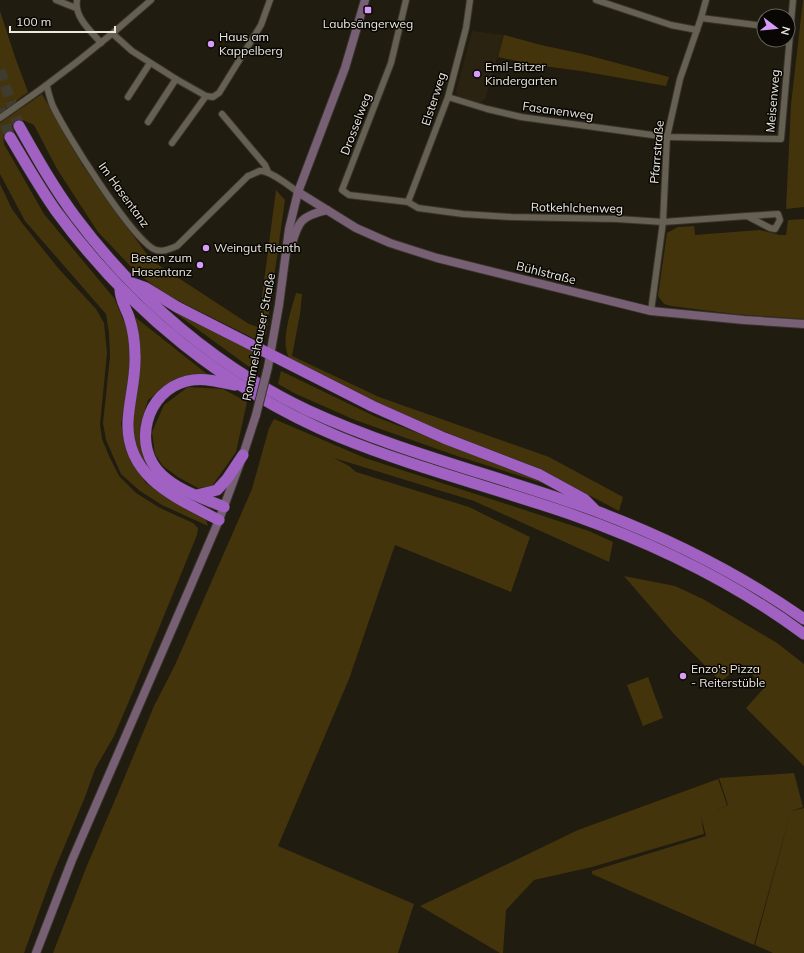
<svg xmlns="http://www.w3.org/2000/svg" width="804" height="953" font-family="Mulish,sans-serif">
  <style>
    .built { fill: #2b2311 }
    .green { fill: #44340b }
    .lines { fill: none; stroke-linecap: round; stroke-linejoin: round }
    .highway-tunnel { stroke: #3f3b2f; stroke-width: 11; stroke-dasharray: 11 5.5; stroke-linecap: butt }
    .street-casing { stroke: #38332e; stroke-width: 8 }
    .secondary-casing { stroke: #38332e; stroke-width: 10 }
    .highway-casing { stroke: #38332e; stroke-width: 12 }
    .street { stroke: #666052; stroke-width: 6 }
    .secondary { stroke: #776074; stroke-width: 8 }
    .highway { stroke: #a061c2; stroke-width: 11 }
    .secondary-bridge-casing { stroke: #38332e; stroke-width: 10; stroke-linecap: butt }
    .secondary-bridge { stroke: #776074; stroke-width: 8 }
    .poi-dot { fill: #d79bf9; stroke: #090703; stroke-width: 1.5 }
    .labels { text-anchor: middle; stroke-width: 3; stroke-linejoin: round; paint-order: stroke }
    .poi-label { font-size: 12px; fill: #ece8e0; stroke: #090703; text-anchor: start }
    .street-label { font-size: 12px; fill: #ece8e0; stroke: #090703 }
  </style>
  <rect width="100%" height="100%" fill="#211c10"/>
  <polygon class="built" points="472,31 504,35 485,99 480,103 458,96 456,92"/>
  <g class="green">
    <polygon points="803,0 804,0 804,207 786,209 791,105"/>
    <polygon points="0,11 15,57 28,92 0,113"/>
    <polygon points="504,35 541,45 583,54 669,77 666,86 581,71 536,65 498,57"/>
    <polygon points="42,94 83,166 151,260 249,324 258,327 276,190 285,200 266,334 260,338 253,338 165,294 137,273 98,232 57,169 34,125 23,120 3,130 4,144 44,214 114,298 129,333 131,367 121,424 130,460 146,483 205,518 208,526 162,505 140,491 121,474 106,440 103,423 110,357 109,333 106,314 25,221 0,174 0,123"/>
    <polygon points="0,184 12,209 22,223 58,268 96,309 104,323 107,353 100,424 102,439 109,456 119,476 136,493 160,508 193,523 198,528 197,535 132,694 114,736 95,769 85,797 52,876 24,953 0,953"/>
    <polygon points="804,219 804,319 734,314 671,306 664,304 658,296 667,233 678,227 694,226 695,235 760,230 780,235 786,235 788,220"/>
    <path d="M 296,293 L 302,294 L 300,314 L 292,356 L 379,397 L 549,457 L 623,497 L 619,511 L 538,468 L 455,436 L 388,408 L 327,379 L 289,358 C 280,340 291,311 296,293 Z"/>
    <polygon points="170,309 261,355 256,372"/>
    <polygon points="135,317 207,374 175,379 148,400 140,427 146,459 215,509 214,510 189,499 166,486 140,459 132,429 140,360"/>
    <polygon points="281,371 376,417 475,455 555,487 457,456 355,420 296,394 278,384"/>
    <polygon points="188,387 223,389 247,402 236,452 212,486 198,488 178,477 163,466 155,454 152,432 164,405"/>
    <polygon points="274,419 365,458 589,531 613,542 609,562 474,501 334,458 349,466 356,472 469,507 530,537 511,592 395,545 349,679 278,846 414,904 398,953 53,953 86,868 123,781 154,706 175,665 252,489 269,428"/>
    <polygon points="624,576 675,586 703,599 777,643 804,664 804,766 746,708 765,687 741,664 721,682 674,634"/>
    <polygon points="648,677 663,718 643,726 627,685"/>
    <polygon points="794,773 803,807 792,811 804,808 804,953 773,953 755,945 791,811 754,945 592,874 592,871 706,836 701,816 704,834 592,867 534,880 506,910 503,953 500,953 420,906 578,830 718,779 727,805 717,810 728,805 719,778"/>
  </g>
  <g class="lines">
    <g class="highway-tunnel">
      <polyline points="0,70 19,126"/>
      <polyline points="0,109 10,137"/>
    </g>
    <g class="street-casing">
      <g id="street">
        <polyline points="56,0 76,8"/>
        <path d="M 77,0 C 74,17 91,31 101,43"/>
        <polyline points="406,0 391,63 342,190 349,195 408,202 418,208 463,214 511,217 617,219 663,222 747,216 770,228 775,229 780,220 778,214 747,216"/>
        <polyline points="596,0 671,25 697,30"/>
        <polyline points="701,18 764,26"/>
        <polyline points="113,34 132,51 176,79 206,96 213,97 219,93 261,25 270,0"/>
        <path d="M 47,86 C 48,92 50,98 52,104 C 62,128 134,243 156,250 C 164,252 170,249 177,246 L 248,176 C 252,175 256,172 260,171 C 270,170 289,186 298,192"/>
        <polyline points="128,97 150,63"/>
        <polyline points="448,97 487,109 521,117 667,137 781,139 793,0"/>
        <polyline points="222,114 265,165 268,172"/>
        <path d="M 0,118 C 53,82 103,43 151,0"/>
        <polyline points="148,122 176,79"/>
        <polyline points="172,143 206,96"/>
        <polyline points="408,202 448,97 466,28 470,0"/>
        <polyline points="651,311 663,222 667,137 680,79 701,18 706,0"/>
      </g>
    </g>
    <g class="secondary-casing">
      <g id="secondary">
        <polyline points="298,192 356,228 390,243 437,258 651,311 744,320 804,324"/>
        <path d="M 291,247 C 298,221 301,216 327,210"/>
        <polyline points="268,367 279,305 289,229 298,192 345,68 365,0"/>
        <polyline points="36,953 72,860 192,583 219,520 243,455 256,415"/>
      </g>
    </g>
    <g class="highway-casing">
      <g id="highway">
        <path d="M 19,126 C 37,158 55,190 77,219 C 137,299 217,367 307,410 C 400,453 500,476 596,511 C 670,539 740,574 804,619"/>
        <path d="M 10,137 C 25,162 39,187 56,211 C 129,311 225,389 339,437 C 415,468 495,488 573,515 C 655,544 734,582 804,634"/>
        <polyline points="135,284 146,288 177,307 372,406 444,438 540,475 584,499 594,509"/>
        <path d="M 120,288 C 120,300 125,306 129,317 C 133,329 135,342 135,356 C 136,378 129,400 128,422 C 126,478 177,498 219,520"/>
        <polyline points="197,495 217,490 227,479 243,455"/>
        <path d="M 224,507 C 203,498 179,491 162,475 C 131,446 146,391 187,381 C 204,377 218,382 235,385"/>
      </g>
    </g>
    <use href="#street" class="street"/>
    <use href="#secondary" class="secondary"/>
    <use href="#highway" class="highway"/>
    <g class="secondary-bridge-casing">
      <polyline id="secondary-bridge" points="256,415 268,367"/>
    </g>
    <use href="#secondary-bridge" class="secondary-bridge"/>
  </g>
  <g class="poi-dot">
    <rect x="364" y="6" width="8" height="8" rx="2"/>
    <circle cx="211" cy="44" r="4"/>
    <circle cx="477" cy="74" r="4"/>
    <circle cx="206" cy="248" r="4"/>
    <circle cx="200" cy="265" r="4"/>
    <circle cx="683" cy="676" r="4"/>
  </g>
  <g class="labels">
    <g class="poi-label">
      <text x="368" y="28" text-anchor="middle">Laubsängerweg</text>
      <text x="219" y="41">Haus am<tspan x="219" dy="14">Kappelberg</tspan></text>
      <text x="485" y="71">Emil-Bitzer<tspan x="485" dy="14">Kindergarten</tspan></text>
      <text x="214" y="252">Weingut Rienth</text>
      <text x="192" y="262" text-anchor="end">Besen zum<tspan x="192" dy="14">Hasentanz</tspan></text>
      <text x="691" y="673">Enzo's Pizza<tspan x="691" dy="14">- Reiterstüble</tspan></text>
    </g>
    <g class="street-label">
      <text transform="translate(434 99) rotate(-72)" y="4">Elsterweg</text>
      <text transform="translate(773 101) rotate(-85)" y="4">Meisenweg</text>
      <text transform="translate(558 111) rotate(8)" y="4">Fasanenweg</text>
      <text transform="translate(356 124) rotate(-69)" y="4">Drosselweg</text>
      <text transform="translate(657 152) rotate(-85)" y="4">Pfarrstraße</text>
      <text transform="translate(124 195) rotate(54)" y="4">Im Hasentanz</text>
      <text transform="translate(577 208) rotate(1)" y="4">Rotkehlchenweg</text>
      <text transform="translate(546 273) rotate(14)" y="4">Bühlstraße</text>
      <text transform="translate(259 337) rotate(-79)" y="4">Rommelshauser Straße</text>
    </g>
  </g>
  <g transform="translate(776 28) rotate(106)"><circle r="19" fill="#090703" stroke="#64615b"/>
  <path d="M0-3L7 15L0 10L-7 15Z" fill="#d79bf9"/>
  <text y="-6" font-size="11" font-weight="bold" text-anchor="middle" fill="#ece8e0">N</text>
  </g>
  <path d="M10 26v6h105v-6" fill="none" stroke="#ece8e0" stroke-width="2"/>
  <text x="16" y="26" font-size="12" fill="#ece8e0" stroke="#090703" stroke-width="3" paint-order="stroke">100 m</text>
</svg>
